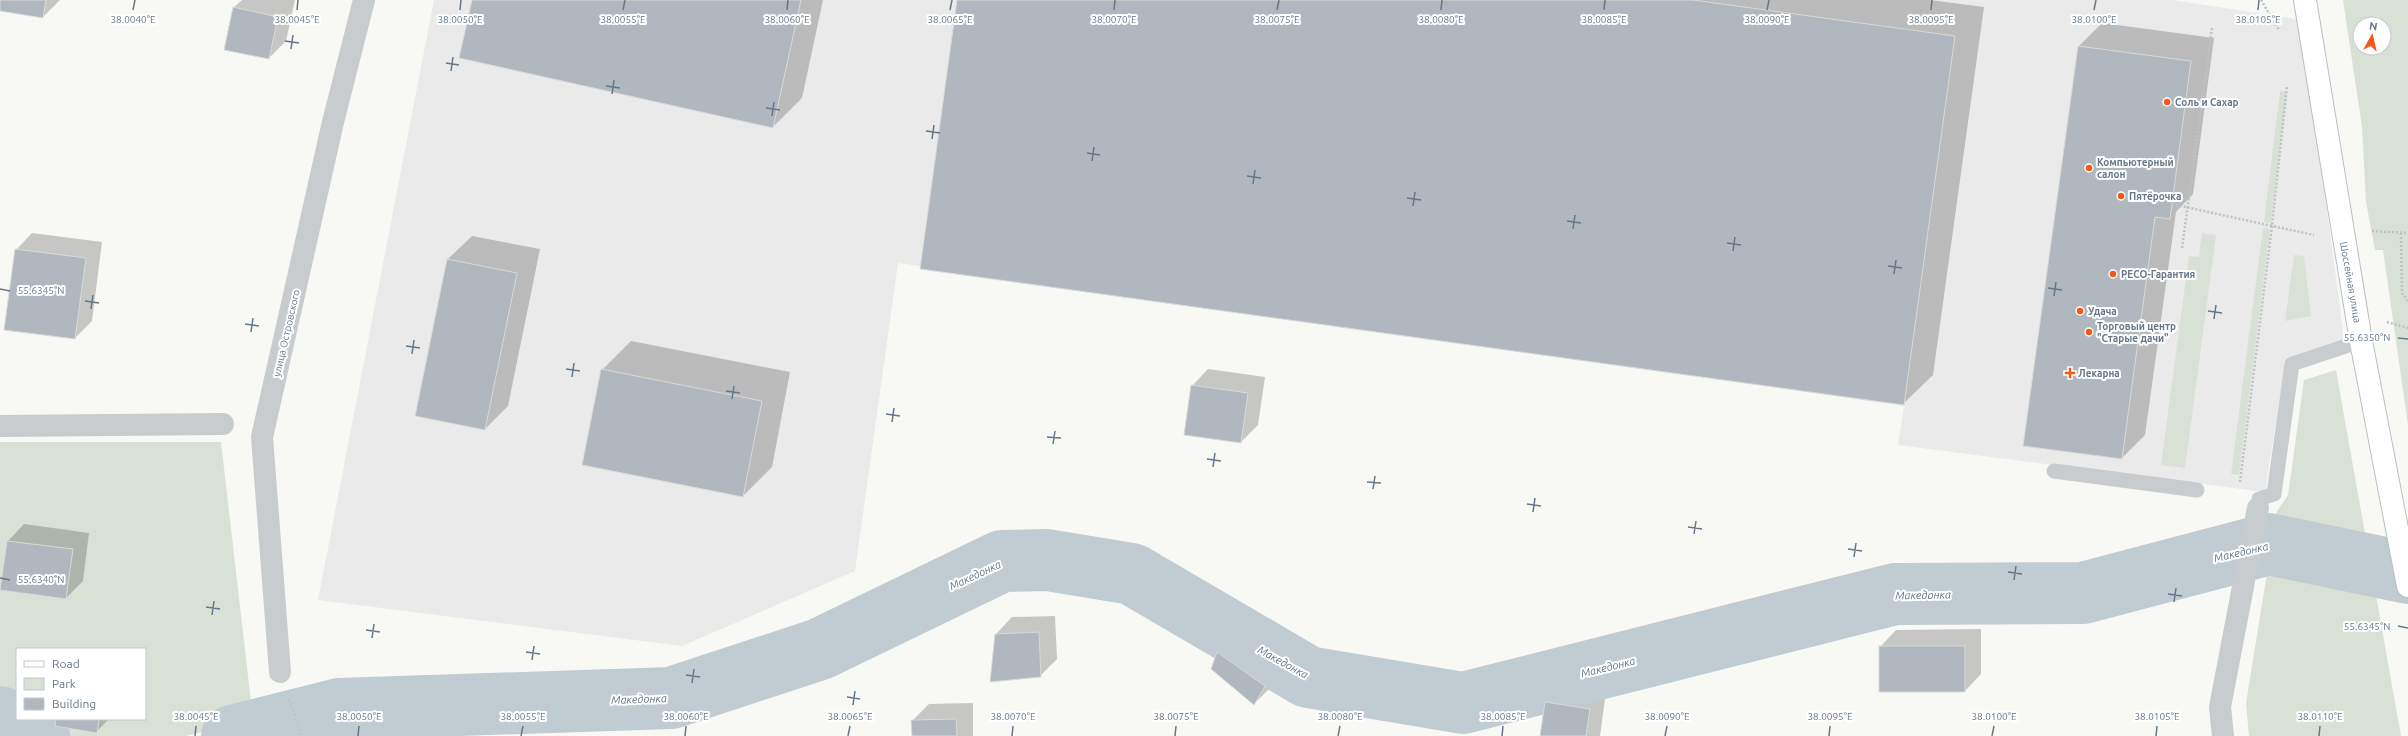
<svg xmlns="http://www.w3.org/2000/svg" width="2408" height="736" font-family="Ubuntu,sans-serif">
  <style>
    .built { fill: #e9eae9 }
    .green { fill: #d9e1d6; fill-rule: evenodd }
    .shadow { fill: #0003 }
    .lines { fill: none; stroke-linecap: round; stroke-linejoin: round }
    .river { stroke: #c1ccd2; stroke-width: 62 }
    .building { fill: #b0b7be; stroke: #dadad8 }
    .secondary-casing { stroke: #babfc4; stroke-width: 24 }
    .path { stroke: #bfc2c4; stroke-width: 2.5; stroke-dasharray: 2 2; stroke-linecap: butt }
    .lane { stroke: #c8cccf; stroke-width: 15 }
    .street { stroke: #c8cccf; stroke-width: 22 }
    .secondary { stroke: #fff; stroke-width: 22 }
    .ticks { fill: none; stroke: #657789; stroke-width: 1.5 }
    .poi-dot { fill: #f3591b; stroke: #fff; stroke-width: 1.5 }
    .labels { text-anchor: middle; stroke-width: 4; stroke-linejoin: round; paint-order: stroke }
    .poi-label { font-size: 10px; font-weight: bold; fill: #657789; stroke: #fff; text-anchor: start }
    .street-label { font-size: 10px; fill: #657789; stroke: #fff }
    .water-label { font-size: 11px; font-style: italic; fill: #617985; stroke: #fff }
    .ticks-label { font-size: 10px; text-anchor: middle; fill: #657789; stroke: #fff; stroke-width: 4; stroke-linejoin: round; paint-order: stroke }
  </style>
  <rect width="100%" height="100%" fill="#f8f9f5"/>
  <polygon class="built" points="434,0 2172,0 2302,20 2344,339 2286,358 2265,492 1898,445 1904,406 898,263 855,571 682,646 318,600"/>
  <g class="green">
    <path d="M 2343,0 L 2408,0 L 2408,425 L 2383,250 L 2375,250 L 2366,202 L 2362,127 ZM 2360,24 L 2384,24 L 2384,48 L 2360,48 Z"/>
    <polygon points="2280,91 2287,92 2271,223 2264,222"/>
    <polygon points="2263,228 2270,229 2239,475 2231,474"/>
    <polygon points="2202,233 2216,235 2185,468 2161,465 2189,256 2199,257"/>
    <polygon points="2294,255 2304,256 2311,316 2285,321"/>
    <polygon points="2336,370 2401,736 2249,736 2246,703 2277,511 2288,495 2304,380"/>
    <polygon points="0,442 221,442 253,719 186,736 66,736 30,719 145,719 145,649 17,649 17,713 0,705"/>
  </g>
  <g class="shadow">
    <polygon points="0,0 60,0 43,17 0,10"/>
    <polygon points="242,0 295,0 286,41 269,58 226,49 234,7"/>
    <polygon points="473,0 823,0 802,98 773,127"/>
    <polygon points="958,0 1930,0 1984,7 1933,375 1904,403"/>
    <polygon points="2102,23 2214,38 2193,194 2176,212 2145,435 2122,458 2079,46"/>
    <polygon points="32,233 102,242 92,321 75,338 16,250"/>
    <polygon points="472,236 540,249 508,406 485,429 416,416 448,259"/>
    <polygon points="631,341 790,372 772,467 743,496 602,370"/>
    <polygon points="1208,369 1265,377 1258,425 1241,442 1192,386"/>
    <polygon points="24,524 89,533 83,581 66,598 1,590 8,541"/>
    <polygon points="1055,616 1057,659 1040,676 996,634 1012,617"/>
    <polygon points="1981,629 1981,674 1965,691 1880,647 1896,630"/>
    <polygon points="1234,636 1281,669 1271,687 1254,704 1218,653"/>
    <polygon points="1563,686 1606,692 1600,736 1541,736 1546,703"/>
    <polygon points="973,703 973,736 913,736 912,721 929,704"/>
    <polygon points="57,719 109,719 96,732"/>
  </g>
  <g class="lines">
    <g class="river">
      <polyline points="0,717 39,736"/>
      <polyline points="232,736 339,709 671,698 820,649 1002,561 1047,560 1132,574 1308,677 1463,703 1895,594 2083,593 2269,544 2408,573"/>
    </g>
  </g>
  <g class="building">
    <polygon points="0,0 46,0 43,18 0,11"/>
    <polygon points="472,0 801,0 773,128 459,58"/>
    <polygon points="957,0 1693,0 1955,36 1904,405 920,269"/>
    <polygon points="233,7 278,17 269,59 224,50"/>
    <polygon points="2078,46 2191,61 2170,219 2155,217 2122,459 2023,446"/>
    <polygon points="15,249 86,258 75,339 4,330"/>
    <polygon points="447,259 517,273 485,430 415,416"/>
    <polygon points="601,369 762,401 743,497 582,465"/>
    <polygon points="1191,385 1248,393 1241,443 1184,435"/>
    <polygon points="7,541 73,549 66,599 0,590"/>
    <polygon points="1039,632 1041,677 990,682 995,634"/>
    <rect x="1879" y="646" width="86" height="46"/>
    <polygon points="1217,652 1265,686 1254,705 1211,669"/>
    <polygon points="1545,702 1590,709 1586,736 1540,736"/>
    <polygon points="56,719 99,719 97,733 55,726"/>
    <polygon points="956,719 957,736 912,736 911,720"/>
  </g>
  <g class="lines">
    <g class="secondary-casing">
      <polyline id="secondary" points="2305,0 2361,341 2408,586"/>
    </g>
    <g class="path">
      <polyline points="2261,0 2279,30"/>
      <polyline points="2172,204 2272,226 2287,86"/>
      <polyline points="2372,231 2408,233"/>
      <polyline points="2401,233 2402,293 2408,301"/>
      <polyline points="2182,248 2212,28"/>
      <polyline points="2387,322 2408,328"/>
      <polyline points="2240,482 2272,226 2314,235"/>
      <polyline points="289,699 302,736"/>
    </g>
    <g class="lane">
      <polyline points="2054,471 2197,490"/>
      <polyline points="2258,508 2259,499 2274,494 2292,364 2361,341"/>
    </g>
    <g class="street">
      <polyline points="0,426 223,424"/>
      <polyline points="280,672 262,437 333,122 364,0"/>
      <polyline points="2223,736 2220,707 2258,508"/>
    </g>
    <use href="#secondary" class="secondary"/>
  </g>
  <path class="ticks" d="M 133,10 L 135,0M 297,10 L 298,0M 460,10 L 461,0M 623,10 L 625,0M 787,10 L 788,0M 950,10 L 952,0M 1114,10 L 1115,0M 1277,10 L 1279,0M 1441,10 L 1442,0M 1604,10 L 1605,0M 1767,10 L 1769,0M 1931,10 L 1932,0M 2094,10 L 2096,0M 2258,10 L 2259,0M 285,41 L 299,43M 291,49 L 293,35M 446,63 L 459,65M 451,71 L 453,57M 606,86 L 620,88M 612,94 L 614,80M 766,108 L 780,110M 772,116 L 774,102M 926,131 L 940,133M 932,139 L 934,125M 1087,153 L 1100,155M 1092,161 L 1094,147M 1247,176 L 1261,178M 1253,184 L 1255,170M 1407,198 L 1421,200M 1413,206 L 1415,192M 1567,221 L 1581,223M 1573,229 L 1575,215M 1727,243 L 1741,245M 1733,251 L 1735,237M 1888,266 L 1902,268M 1894,274 L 1896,260M 2048,288 L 2062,290M 0,289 L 10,291M 2054,296 L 2056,282M 85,301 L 99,303M 91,309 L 93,295M 2208,311 L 2222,313M 2214,319 L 2216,305M 245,324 L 259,326M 251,332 L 253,318M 2398,338 L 2408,339M 406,346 L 420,348M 412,354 L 414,340M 566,369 L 580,371M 572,377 L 574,363M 726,391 L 740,393M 732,399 L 734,386M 886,414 L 900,416M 892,422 L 894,408M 1047,437 L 1061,438M 1053,444 L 1055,431M 1207,459 L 1221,461M 1213,467 L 1215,453M 1367,482 L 1381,483M 1373,489 L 1375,476M 1527,504 L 1541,506M 1533,512 L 1535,498M 1688,527 L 1702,529M 1694,534 L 1696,521M 1848,549 L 1862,551M 1854,557 L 1856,543M 2008,572 L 2022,574M 0,578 L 10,580M 2014,580 L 2016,566M 2168,594 L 2182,596M 2174,602 L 2176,588M 206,607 L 220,609M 212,615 L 214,601M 2398,626 L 2408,628M 366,630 L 380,632M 372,638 L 374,624M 526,652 L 540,654M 532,660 L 534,646M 686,675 L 700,677M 692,683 L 694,669M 847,697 L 860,699M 853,705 L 855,691M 195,736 L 196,726M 358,736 L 359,726M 521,736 L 523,726M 685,736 L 686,726M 848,736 L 850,726M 1012,736 L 1013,726M 1175,736 L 1176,726M 1338,736 L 1340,726M 1502,736 L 1503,726M 1665,736 L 1667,726M 1829,736 L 1830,726M 1992,736 L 1994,726M 2156,736 L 2157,726M 2319,736 L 2320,726"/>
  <g class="poi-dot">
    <circle cx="2167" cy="102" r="4"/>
    <circle cx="2089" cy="168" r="4"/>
    <circle cx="2121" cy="196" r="4"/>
    <circle cx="2113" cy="274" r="4"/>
    <circle cx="2080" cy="311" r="4"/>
    <circle cx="2089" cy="332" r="4"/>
    <path d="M2068 367h4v4h4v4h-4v4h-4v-4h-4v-4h4z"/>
  </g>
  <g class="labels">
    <g class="poi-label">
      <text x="2175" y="106">Соль и Сахар</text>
      <text x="2097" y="166">Компьютерный<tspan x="2097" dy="12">салон</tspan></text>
      <text x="2129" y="200">Пятёрочка</text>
      <text x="2121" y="278">РЕСО-Гарантия</text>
      <text x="2088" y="315">Удача</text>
      <text x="2097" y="330">Торговый центр<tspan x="2097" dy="12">"Старые дачи"</tspan></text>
      <text x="2078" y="377">Лекарна</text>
    </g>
    <g class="street-label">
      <text transform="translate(2351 282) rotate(80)" y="4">Шоссейная улица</text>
      <text transform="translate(286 333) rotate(-77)" y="4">улица Островского</text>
    </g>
    <g class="water-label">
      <text transform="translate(2241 552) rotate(-13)" y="4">Македонка</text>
      <text transform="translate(975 575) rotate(-25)" y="4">Македонка</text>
      <text transform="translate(1923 595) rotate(-1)" y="4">Македонка</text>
      <text transform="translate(1283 662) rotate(29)" y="4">Македонка</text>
      <text transform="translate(1608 667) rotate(-14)" y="4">Македонка</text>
      <text transform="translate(639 699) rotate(-2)" y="4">Македонка</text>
    </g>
  </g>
  <g class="ticks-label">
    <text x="133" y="23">38.0040°E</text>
    <text x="297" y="23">38.0045°E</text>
    <text x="460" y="23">38.0050°E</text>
    <text x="623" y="23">38.0055°E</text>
    <text x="787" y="23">38.0060°E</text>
    <text x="950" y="23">38.0065°E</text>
    <text x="1114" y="23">38.0070°E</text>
    <text x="1277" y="23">38.0075°E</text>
    <text x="1441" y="23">38.0080°E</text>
    <text x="1604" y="23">38.0085°E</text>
    <text x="1767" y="23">38.0090°E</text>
    <text x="1931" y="23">38.0095°E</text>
    <text x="2094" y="23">38.0100°E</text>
    <text x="2258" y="23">38.0105°E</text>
    <text x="41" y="294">55.6345°N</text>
    <text x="2367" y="341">55.6350°N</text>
    <text x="41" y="583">55.6340°N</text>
    <text x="2367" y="630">55.6345°N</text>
    <text x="196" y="720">38.0045°E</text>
    <text x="359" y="720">38.0050°E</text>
    <text x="523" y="720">38.0055°E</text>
    <text x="686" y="720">38.0060°E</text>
    <text x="850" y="720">38.0065°E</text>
    <text x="1013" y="720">38.0070°E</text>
    <text x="1176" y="720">38.0075°E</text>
    <text x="1340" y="720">38.0080°E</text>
    <text x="1503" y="720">38.0085°E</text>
    <text x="1667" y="720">38.0090°E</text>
    <text x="1830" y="720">38.0095°E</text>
    <text x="1994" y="720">38.0100°E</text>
    <text x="2157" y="720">38.0105°E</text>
    <text x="2320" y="720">38.0110°E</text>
  </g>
  <rect x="16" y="648" width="130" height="72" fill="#ffffff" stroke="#c1c9d0"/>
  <rect x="24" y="661" width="20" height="6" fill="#ffffff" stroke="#c1c9d0"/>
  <text x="52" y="668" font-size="12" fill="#657789">Road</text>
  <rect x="24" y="678" width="20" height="12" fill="#d9e1d6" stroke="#c1c9d0"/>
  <text x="52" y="688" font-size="12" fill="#657789">Park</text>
  <rect x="24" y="698" width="20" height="12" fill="#b0b7be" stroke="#c1c9d0"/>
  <text x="52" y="708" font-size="12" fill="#657789">Building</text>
  <g transform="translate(2372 36) rotate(8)"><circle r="19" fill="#ffffff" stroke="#c1c9d0"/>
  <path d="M0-3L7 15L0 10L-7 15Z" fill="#f3591b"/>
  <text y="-6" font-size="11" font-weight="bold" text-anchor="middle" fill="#657789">N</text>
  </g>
</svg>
